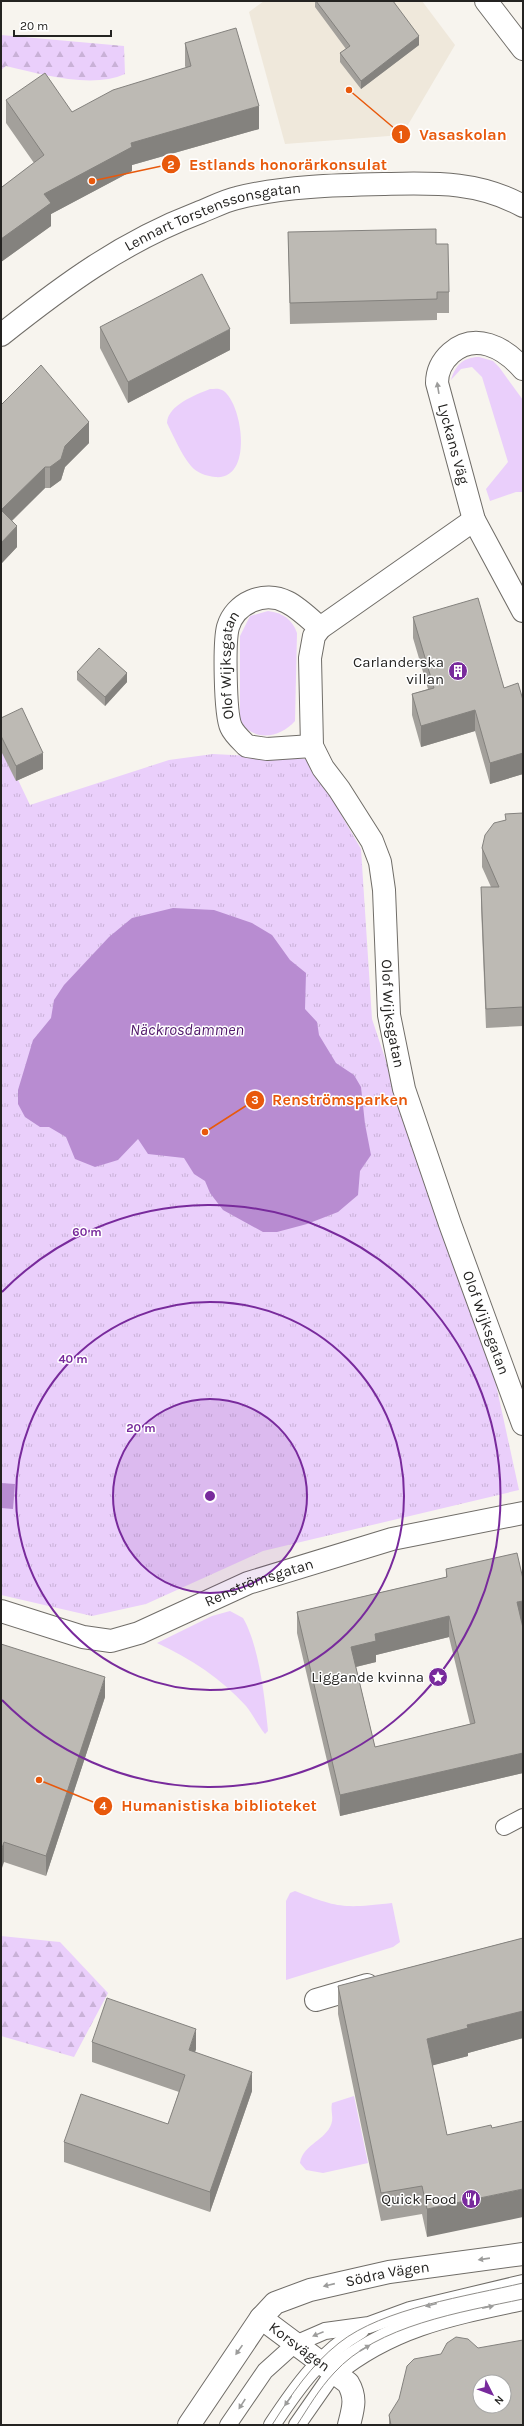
<svg xmlns="http://www.w3.org/2000/svg" width="524" height="2426" font-family="Karla,sans-serif">
  <style>
    .built { fill: #efe8db }
    .green { fill: #eacffb }
    .forest { fill: url(#forest-firs) }
    .park { fill: url(#park-tufts) }
    .water { fill: #b88cd1 }
    .lines { fill: none; stroke-linecap: round; stroke-linejoin: round }
    .service-casing { stroke: #706d68; stroke-width: 18 }
    .minor-casing { stroke: #706d68; stroke-width: 24 }
    .tertiary-casing { stroke: #706d68; stroke-width: 24 }
    .secondary-casing { stroke: #706d68; stroke-width: 24 }
    .service { stroke: #fff; stroke-width: 16 }
    .minor { stroke: #fff; stroke-width: 22 }
    .tertiary { stroke: #fff; stroke-width: 22 }
    .secondary { stroke: #fff; stroke-width: 22 }
    .tram { stroke: #8f8d89; stroke-width: 1 }
    .wall { fill: #a3a09b; fill-rule: evenodd }
    .shaded-wall { fill: #84827e }
    .building { fill: #bdbab4; stroke: #84827e; fill-rule: evenodd }
    .oneway { fill: #9c9c9b }
    .ring { fill: none; stroke: #782a9c; stroke-width: 2 }
    .labels { text-anchor: middle; stroke-width: 3; stroke-linejoin: round; paint-order: stroke }
    .street-label { font-size: 15px; fill: #242321; stroke: #fff }
    .poi-label { font-size: 15px; fill: #242321; stroke: #fff; text-anchor: end }
    .water-label { font-size: 16px; font-style: italic; fill: #50176a; stroke: #fff }
    .centre { fill: #782a9c; stroke: #fff; stroke-width: 2 }
    .ring-label { font-size: 12px; text-anchor: middle; font-weight: bold; fill: #782a9c; stroke: #fff; stroke-width: 3; stroke-linejoin: round; paint-order: stroke }
    .leader { fill: none; stroke: #e8590c; stroke-width: 1.5 }
    .callout-dot { fill: #e8590c; stroke: #fff; stroke-width: 1.5 }
    .mark-label { font-size: 12px; text-anchor: middle; font-weight: bold; fill: #fff }
    .callout-label { font-size: 16px; text-anchor: middle; font-weight: bold; fill: #e8590c; stroke: #fff; stroke-width: 3; stroke-linejoin: round; paint-order: stroke }
  </style>
  <defs>
    <pattern id="forest-firs" width="22" height="20" patternUnits="userSpaceOnUse"><rect width="22" height="20" fill="#eacffb"/><path d="M5 1l3.5 6h-7zM16 11l3.5 6h-7z" fill="#c9b1d7"/></pattern>
    <pattern id="park-tufts" width="24" height="20" patternUnits="userSpaceOnUse"><rect width="24" height="20" fill="#eacffb"/><path d="M3 7l-1-3M5 7V3M7 7l1-3M15 17l-1-3M17 17v-4M19 17l1-3" fill="none" stroke="#c9b1d7"/></pattern>
  </defs>
  <rect width="100%" height="100%" fill="#f7f4ee"/>
  <polygon class="built" points="264,1 422,1 455,45 402,135 285,144 249,12"/>
  <g class="green">
    <path d="M 479,357 L 493,361 L 499,367 L 523,400 L 523,492 L 516,492 L 490,501 L 486,489 L 508,462 L 482,377 L 472,367 L 461,369 L 451,380 C 455,366 463,357 479,357 Z"/>
    <path d="M 210,389 C 214,389 218,388 222,390 C 242,400 255,481 215,477 C 206,476 197,473 191,466 C 181,454 174,437 167,423 C 168,405 195,395 210,389 Z"/>
    <path d="M 268,611 C 283,613 292,619 297,633 L 295,721 C 280,738 255,742 240,722 L 240,636 L 250,616 Z"/>
    <path d="M 230,1611 L 243,1618 C 259,1645 265,1699 268,1731 L 265,1734 C 258,1725 253,1715 246,1706 C 222,1679 190,1658 157,1643 L 212,1616 Z"/>
    <path d="M 295,1891 C 340,1909 345,1908 392,1903 L 400,1942 L 393,1947 L 286,1980 L 286,1901 L 290,1893 Z"/>
    <path d="M 354,2096 L 368,2163 L 323,2173 L 306,2170 L 300,2163 C 303,2145 322,2142 330,2127 C 335,2118 330,2112 332,2103 Z"/>
  </g>
  <g class="forest">
    <path d="M 1,35 L 124,46 L 125,74 C 92,89 40,74 6,66 L 1,70 Z"/>
    <polygon points="1,1936 60,1942 108,1993 74,2057 1,2036"/>
  </g>
  <polygon class="park" points="1,744 30,805 169,760 213,754 309,759 361,849 372,1019 447,1244 495,1380 519,1490 263,1551 146,1604 92,1616 1,1595"/>
  <g class="water">
    <polygon points="173,908 214,910 252,923 272,935 290,960 306,973 305,1009 317,1022 319,1035 336,1063 354,1075 361,1087 365,1124 371,1155 360,1171 358,1195 338,1212 307,1224 277,1232 263,1232 223,1210 210,1193 205,1181 194,1174 184,1158 148,1154 138,1139 118,1160 95,1167 75,1159 66,1137 49,1127 40,1127 25,1117 18,1104 18,1090 33,1040 51,1018 54,1000 64,985 109,937 132,918"/>
    <polygon points="1,1483 15,1484 13,1509 1,1508"/>
  </g>
  <g class="lines">
    <g class="service-casing">
      <g id="service">
        <polyline points="504,1827 523,1817"/>
        <polyline points="228,2425 265,2371 295,2344 325,2331 369,2325 410,2310 523,2283"/>
        <path d="M 272,2425 C 297,2387 321,2353 361,2330"/>
        <polyline points="297,2425 334,2372"/>
      </g>
    </g>
    <g class="minor-casing">
      <g id="minor">
        <polyline points="486,1 523,49"/>
        <path id="s1" d="M 1,335 C 64,285 122,242 198,213 C 211,208 224,201 237,198 C 284,186 337,185 385,184 C 435,183 478,181 523,206"/>
        <path id="s2" d="M 523,369 C 504,347 475,332 451,353 C 442,361 437,372 437,383 L 474,520 L 523,611"/>
        <path id="s3" d="M 474,520 L 320,628 L 314,636 L 310,658 L 312,746 L 323,768 L 339,789 L 372,841 L 380,862 L 384,890 L 389,1015 L 404,1089 L 450,1224 L 523,1424"/>
        <path id="s4" d="M 312,746 L 267,749 L 247,746 C 241,740 234,734 231,727 C 225,714 224,642 228,627 C 235,603 264,590 287,602 C 299,608 310,619 320,628"/>
        <path id="s5" d="M 1,1611 L 83,1637 L 111,1641 L 139,1633 L 248,1583 L 392,1539 L 523,1513"/>
        <polyline points="316,2000 367,1985"/>
      </g>
    </g>
    <g class="tertiary-casing">
      <g id="tertiary">
        <path id="s6" d="M 261,2318 L 275,2303 L 310,2290 L 389,2272 L 523,2254"/>
        <path d="M 334,2372 C 392,2325 452,2314 523,2299"/>
      </g>
    </g>
    <g class="secondary-casing">
      <g id="secondary">
        <path id="s7" d="M 189,2425 L 261,2318 L 348,2383 C 357,2398 353,2409 349,2425"/>
      </g>
    </g>
    <use href="#service" class="service"/>
    <use href="#minor" class="minor"/>
    <use href="#tertiary" class="tertiary"/>
    <use href="#secondary" class="secondary"/>
    <g class="tram">
      <path d="M 272,2425 C 291,2395 311,2365 339,2343 C 383,2308 468,2296 523,2283"/>
      <path d="M 297,2425 C 308,2408 319,2389 334,2373 C 377,2325 462,2312 523,2299"/>
    </g>
  </g>
  <g class="wall">
    <polygon points="315,1 393,1 419,45 361,89 340,62 340,53 346,49 315,7"/>
    <polygon points="185,43 259,129 132,165 132,171 51,214 51,226 1,262 1,185 2,187 34,163 6,123 6,100 72,112 186,68 185,66"/>
    <polygon points="288,232 436,244 449,292 449,313 437,313 437,320 290,324"/>
    <polygon points="100,327 230,350 128,403 100,348"/>
    <polygon points="1,405 89,443 65,467 61,480 50,488 45,488 12,521 17,547 1,564"/>
    <polygon points="413,617 504,688 523,700 523,774 490,784 475,731 421,747 412,715 412,694 428,689 413,638"/>
    <polygon points="77,672 127,682 105,706 77,680"/>
    <polygon points="1,718 43,769 16,781 1,751"/>
    <polygon points="523,813 523,1026 486,1028 481,907 481,887 491,887 482,867 482,848 505,820"/>
    <path d="M 446,1569 L 522,1622 L 523,1773 L 340,1816 L 297,1633 L 297,1612 L 446,1577 ZM 449,1637 L 470,1724 L 375,1747 L 356,1667 L 376,1662 L 376,1655 Z"/>
    <polygon points="1,1644 105,1697 46,1876 4,1862"/>
    <polygon points="523,1938 523,2038 468,2053 468,2056 433,2065 427,2237 422,2214 381,2221 338,2014 338,1986"/>
    <polygon points="92,2042 196,2049 195,2052 252,2091 210,2212 64,2162 64,2142 168,2124 179,2092 92,2062"/>
    <polygon points="478,2348 523,2425 389,2425 389,2415"/>
  </g>
  <g class="shaded-wall">
    <polygon points="419,36 419,45 361,89 361,81"/>
    <polygon points="259,106 259,129 132,165 132,171 51,214 51,226 1,262 1,239 44,194 131,143"/>
    <polygon points="230,329 230,350 128,403 128,382"/>
    <polygon points="89,422 89,443 65,467 61,480 50,488 50,467 65,446"/>
    <polygon points="45,467 45,488 1,531 1,510"/>
    <polygon points="17,526 17,547 1,564 1,543"/>
    <polygon points="127,673 127,682 105,706 105,697"/>
    <polygon points="475,710 475,731 421,747 421,726"/>
    <polygon points="43,753 43,769 16,781 16,766"/>
    <polygon points="523,753 523,774 490,784 490,763"/>
    <polygon points="523,1601 523,1622 517,1623 517,1602"/>
    <polygon points="449,1616 449,1637 376,1655 376,1662 351,1668 351,1647 375,1634"/>
    <polygon points="105,1677 105,1697 46,1876 46,1856"/>
    <polygon points="523,1753 523,1773 340,1816 340,1795"/>
    <polygon points="4,1842 4,1862 1,1871 1,1851"/>
    <polygon points="523,2011 523,2038 468,2053 468,2056 427,2067 427,2039 467,2025"/>
    <polygon points="196,2029 196,2049 189,2070 189,2050"/>
    <polygon points="252,2072 252,2091 210,2212 210,2192"/>
    <polygon points="523,2189 523,2217 427,2237 427,2209"/>
  </g>
  <g class="building">
    <polygon points="316,1 393,1 419,36 361,81 340,53 350,46"/>
    <polygon points="236,28 259,106 131,143 132,147 44,194 51,203 1,239 1,185 2,187 44,155 6,100 45,73 72,112 113,90 191,66 185,43"/>
    <polygon points="436,229 436,244 448,244 449,292 437,292 437,299 290,303 288,232"/>
    <polygon points="202,274 230,329 128,382 100,327"/>
    <polygon points="41,365 89,422 65,446 61,459 50,467 45,467 1,510 17,526 1,543 1,405"/>
    <polygon points="478,598 504,688 518,683 523,700 523,753 490,763 475,710 421,726 412,694 434,688 413,617"/>
    <polygon points="99,648 127,673 105,697 77,672"/>
    <polygon points="22,708 43,753 16,766 1,736 1,718"/>
    <polygon points="523,813 523,1007 486,1009 481,887 499,887 482,848 485,835 494,823 506,820 505,814"/>
    <path d="M 517,1553 L 523,1579 L 523,1601 L 517,1602 L 523,1628 L 523,1753 L 340,1795 L 297,1612 L 447,1577 L 446,1569 ZM 449,1616 L 475,1723 L 375,1747 L 351,1647 L 376,1641 L 375,1634 Z"/>
    <polygon points="1,1644 105,1677 46,1856 4,1842 1,1851"/>
    <polygon points="523,1938 523,2011 467,2025 468,2028 427,2039 447,2135 491,2125 492,2128 523,2121 523,2189 427,2209 422,2186 381,2193 338,1986"/>
    <polygon points="107,1998 196,2029 189,2050 252,2072 210,2192 64,2142 81,2094 168,2124 185,2075 92,2042"/>
    <path d="M 456,2337 L 468,2339 L 478,2348 L 523,2340 L 523,2425 L 391,2425 L 389,2415 L 399,2399 L 407,2366 L 414,2359 L 441,2354 L 447,2343 ZM 480,2382 L 504,2382 L 504,2406 L 480,2406 Z"/>
  </g>
  <defs><path id="oneway-solid" d="M-6-.8H1V-3.2L6.5 0L1 3.2V.8H-6Z"/></defs>
  <g class="oneway">
    <use href="#oneway-solid" transform="translate(438 388) rotate(-99)"/>
    <use href="#oneway-solid" transform="translate(484 2259) rotate(172)"/>
    <use href="#oneway-solid" transform="translate(329 2285) rotate(167)"/>
    <use href="#oneway-solid" transform="translate(431 2305) rotate(166)"/>
    <use href="#oneway-solid" transform="translate(488 2307) rotate(-12)"/>
    <use href="#oneway-solid" transform="translate(318 2334) rotate(158)"/>
    <use href="#oneway-solid" transform="translate(365 2348) rotate(-30)"/>
    <use href="#oneway-solid" transform="translate(239 2350) rotate(125)"/>
    <use href="#oneway-solid" transform="translate(288 2401) rotate(125)"/>
    <use href="#oneway-solid" transform="translate(242 2404) rotate(123)"/>
  </g>
  <circle cx="210" cy="1496" r="97" fill="#782a9c" fill-opacity=".12"/>
  <g class="ring">
    <circle cx="210" cy="1496" r="97"/>
    <circle cx="210" cy="1496" r="194"/>
    <path d="M2 1292A291 291 0 1 1 2 1700"/>
  </g>
  <defs>
    <g id="building-disc" transform="scale(1)"><circle r="9.5" fill="#782a9c" stroke="#fff"/><path d="M-4-6H4V6H1V3H-1V6H-4ZM-2.5-4.3h1.7v1.8h-1.7ZM.8-4.3h1.7v1.8H.8ZM-2.5-1h1.7V.8h-1.7ZM.8-1h1.7V.8H.8Z" fill="#fff"/></g>
    <g id="sight-disc" transform="scale(1)"><circle r="9.5" fill="#782a9c" stroke="#fff"/><path d="M0-6L1.8-2.2L6-1.7L2.9 1.2L3.7 5.4L0 3.3L-3.7 5.4L-2.9 1.2L-6-1.7L-1.8-2.2Z" fill="#fff"/></g>
    <g id="restaurant-disc" transform="scale(1)"><circle r="9.5" fill="#782a9c" stroke="#fff"/><path d="M-5-6h1v4h1v-4h1v4h1v-4h1v5L-1.5 .5V6h-2V.5L-5-1ZM5-6V6H3V1.5H1.5Q1.5-4 5-6Z" fill="#fff"/></g>
  </defs>
  <g fill-rule="evenodd">
    <use href="#building-disc" x="458" y="671"/>
    <use href="#sight-disc" x="438" y="1677"/>
    <use href="#restaurant-disc" x="471" y="2199"/>
  </g>
  <g class="labels">
    <g class="street-label">
      <text dy="5" stroke="none"><textPath href="#s1" startOffset="246">Lennart Torstenssonsgatan</textPath></text>
      <text dy="5" stroke="none"><textPath href="#s2" startOffset="180">Lyckans Väg</textPath></text>
      <text dy="5" stroke="none"><textPath href="#s4" startOffset="153">Olof Wijksgatan</textPath></text>
      <text dy="5" stroke="none"><textPath href="#s3" startOffset="596">Olof Wijksgatan</textPath></text>
      <text dy="5" stroke="none"><textPath href="#s3" startOffset="920">Olof Wijksgatan</textPath></text>
      <text dy="5" stroke="none"><textPath href="#s5" startOffset="274">Renströmsgatan</textPath></text>
      <text dy="5" stroke="none"><textPath href="#s6" startOffset="137">Södra Vägen</textPath></text>
      <text dy="5" stroke="none"><textPath href="#s7" startOffset="177">Korsvägen</textPath></text>
    </g>
    <g class="poi-label">
      <text x="444" y="667">Carlanderska<tspan x="444" dy="17">villan</tspan></text>
      <text x="424" y="1682">Liggande kvinna</text>
      <text x="457" y="2204">Quick Food</text>
    </g>
    <g class="water-label">
      <text x="187" y="1035">Näckrosdammen</text>
    </g>
  </g>
  <circle cx="210" cy="1496" r="6" class="centre"/>
  <g class="ring-label">
    <text x="87" y="1236">60 m</text>
    <text x="73" y="1363">40 m</text>
    <text x="141" y="1432">20 m</text>
  </g>
  <path class="leader" d="M349 90L401 134M92 181L171 164M205 1132L255 1100M39 1780L103 1806"/>
  <g class="callout-dot">
    <circle cx="349" cy="90" r="4"/>
    <circle cx="92" cy="181" r="4"/>
    <circle cx="205" cy="1132" r="4"/>
    <circle cx="39" cy="1780" r="4"/>
    <circle cx="401" cy="134" r="10"/>
    <circle cx="171" cy="164" r="10"/>
    <circle cx="255" cy="1100" r="10"/>
    <circle cx="103" cy="1806" r="10"/>
  </g>
  <g class="mark-label">
    <text x="401" y="139">1</text>
    <text x="171" y="169">2</text>
    <text x="255" y="1104">3</text>
    <text x="103" y="1810">4</text>
  </g>
  <g class="callout-label">
    <text x="463" y="140">Vasaskolan</text>
    <text x="288" y="170">Estlands honorärkonsulat</text>
    <text x="340" y="1105">Renströmsparken</text>
    <text x="219" y="1811">Humanistiska biblioteket</text>
  </g>
  <rect width="524" height="2426" fill="none" stroke="#242321" stroke-width="4"/>
  <g transform="translate(492 2394) rotate(132)"><circle r="19" fill="#ffffff" stroke="#a7a7a6"/>
  <path d="M0-3L7 15L0 10L-7 15Z" fill="#782a9c"/>
  <text y="-6" font-size="11" font-weight="bold" text-anchor="middle" fill="#242321">N</text>
  </g>
  <path d="M14 30v6h97v-6" fill="none" stroke="#242321" stroke-width="2"/>
  <text x="20" y="30" font-size="12" fill="#242321" stroke="#ffffff" stroke-width="3" paint-order="stroke">20 m</text>
</svg>
